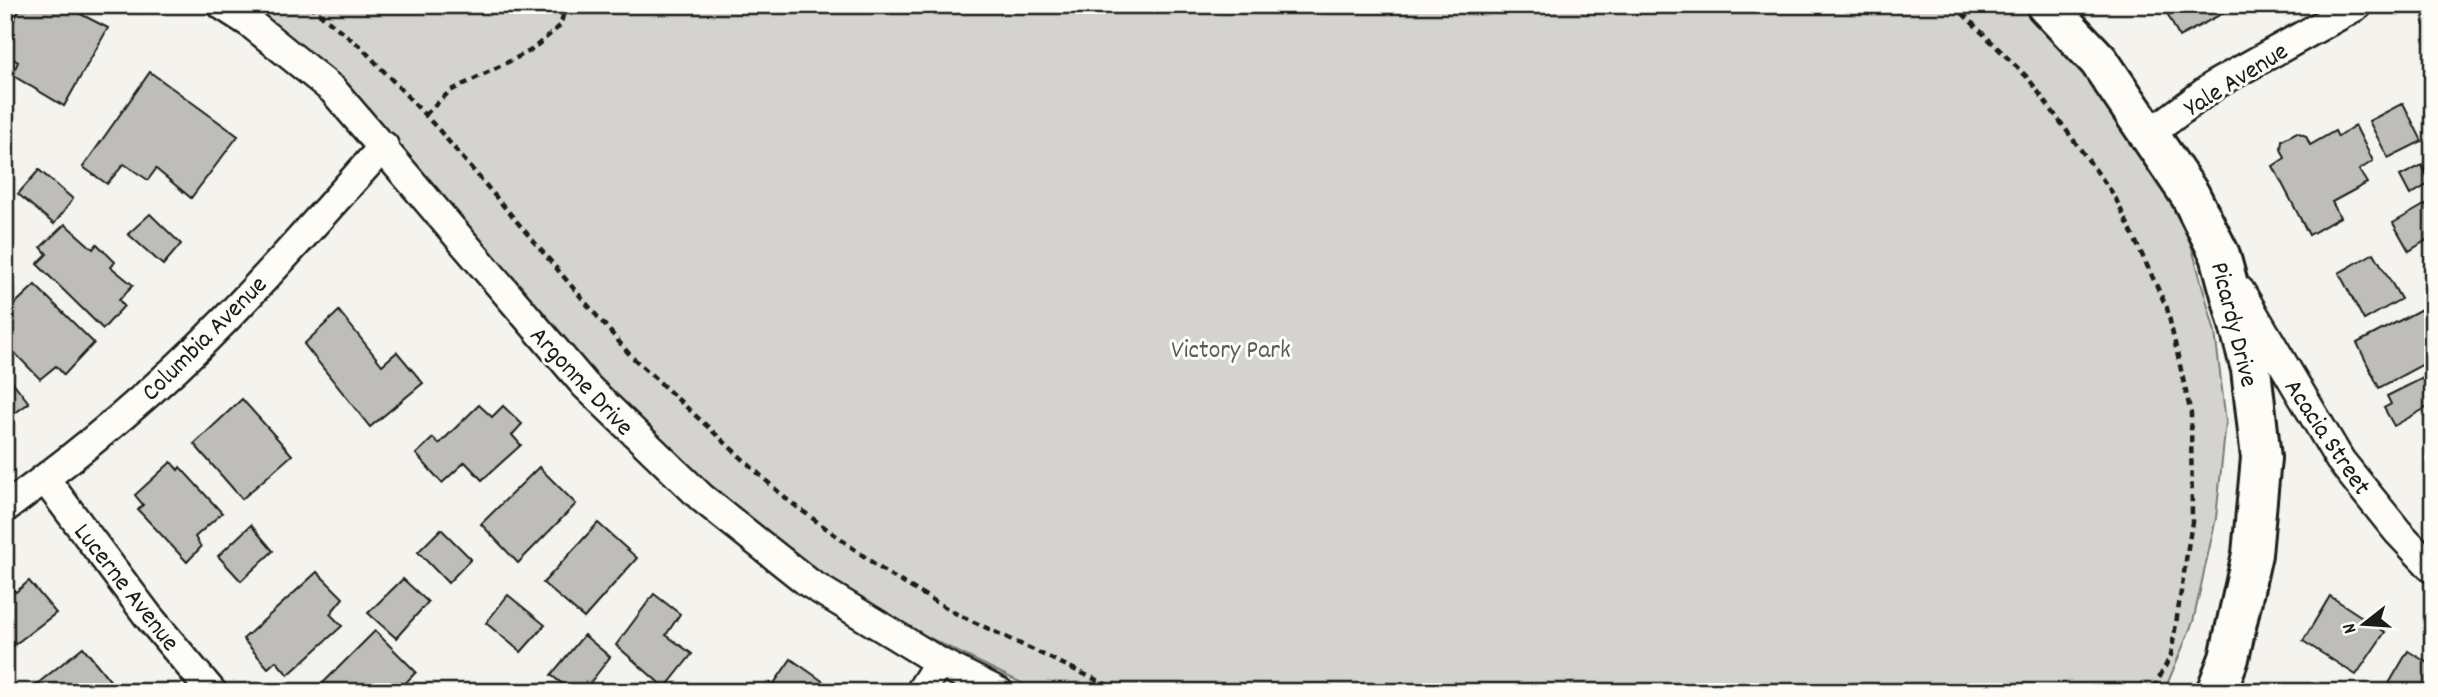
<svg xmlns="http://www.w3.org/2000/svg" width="2438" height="697" font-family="Dekko,sans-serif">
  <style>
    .green { fill: #d4d3cf; stroke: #787876; stroke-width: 2 }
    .building { fill: #bebdba; stroke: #1c1c1c; stroke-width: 2 }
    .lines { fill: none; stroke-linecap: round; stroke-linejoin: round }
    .street-casing { stroke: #1c1c1c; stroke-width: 33 }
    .secondary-casing { stroke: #1c1c1c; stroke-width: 44 }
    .path { stroke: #1c1c1c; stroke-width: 4.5; stroke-dasharray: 7 5; stroke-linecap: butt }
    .street { stroke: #fdfcf7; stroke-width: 28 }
    .secondary { stroke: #fdfcf7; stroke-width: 38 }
    .labels { text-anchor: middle; stroke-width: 6; stroke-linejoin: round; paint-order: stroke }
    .street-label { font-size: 26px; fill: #1c1c1c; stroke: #fdfcf7 }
    .park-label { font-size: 26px; fill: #5c5c5b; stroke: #fdfcf7 }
  </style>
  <rect width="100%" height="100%" fill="#f4f3ee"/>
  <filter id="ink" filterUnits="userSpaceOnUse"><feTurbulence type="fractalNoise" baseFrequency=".0143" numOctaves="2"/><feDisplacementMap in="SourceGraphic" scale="14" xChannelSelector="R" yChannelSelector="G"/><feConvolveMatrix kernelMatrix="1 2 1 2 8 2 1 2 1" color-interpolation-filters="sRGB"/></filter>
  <g filter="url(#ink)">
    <polygon class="green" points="237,5 2045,5 2184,219 2215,332 2226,422 2216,518 2193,622 2164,692 1040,692 903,625 774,547 666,462"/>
    <g class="building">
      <polygon points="22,5 63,5 108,28 64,106 12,75 18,62 5,54 5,37"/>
      <polygon points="2163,5 2238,5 2179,37"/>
      <polygon points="150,72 238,136 191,198 156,169 148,180 124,164 107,184 83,167"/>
      <polygon points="2403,103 2422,141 2388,158 2369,121"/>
      <polygon points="2355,125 2373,161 2359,170 2367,183 2332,202 2340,217 2309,235 2273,166 2285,158 2281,149 2282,140 2297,132 2306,136 2310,145 2335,131 2338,137"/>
      <polygon points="2422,165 2430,183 2410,195 2400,176"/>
      <polygon points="39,170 73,199 54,224 18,194"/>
      <polygon points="2433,200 2433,236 2409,251 2393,223"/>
      <polygon points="150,214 181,244 163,265 128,234"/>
      <polygon points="65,224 93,249 97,244 115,262 111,267 133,285 119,300 124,306 103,329 37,264 47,254 41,247"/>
      <polygon points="2374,253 2401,299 2364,320 2339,273"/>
      <polygon points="35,285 94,343 64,375 56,366 40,379 5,343 5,313"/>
      <polygon points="2433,303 2433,359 2379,388 2357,343"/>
      <polygon points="339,311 382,365 397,352 423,383 370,427 304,344"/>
      <polygon points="5,372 29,403 5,420"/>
      <polygon points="2433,373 2433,404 2394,426 2384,408 2391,404 2387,396"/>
      <polygon points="242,399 292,455 242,499 194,444"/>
      <polygon points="479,405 492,417 503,406 522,424 512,435 521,445 482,480 465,462 442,483 416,454 433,438 439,444"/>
      <polygon points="171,462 178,470 180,467 222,513 195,537 201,547 187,562 138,510 143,505 135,495"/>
      <polygon points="539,467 576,504 518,563 481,524"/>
      <polygon points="598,523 637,558 584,618 543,583"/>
      <polygon points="251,525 273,551 241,581 218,556"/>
      <polygon points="441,529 471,559 448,583 418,552"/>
      <polygon points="317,572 343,598 330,614 342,626 288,675 276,661 268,668 243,639"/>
      <polygon points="403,579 428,602 396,638 368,613"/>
      <polygon points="29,581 56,613 5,652 5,590 9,587 16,592"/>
      <polygon points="654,594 680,614 666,635 692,654 665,688 616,645"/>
      <polygon points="508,595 545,625 521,652 486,623"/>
      <polygon points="2330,596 2385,632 2356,675 2303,641"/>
      <polygon points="375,631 416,672 397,692 314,692"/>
      <polygon points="584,635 610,657 583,692 573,692 551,675"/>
      <polygon points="83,647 116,688 112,692 27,692"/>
      <polygon points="2408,651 2433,666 2433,692 2384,692"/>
      <polygon points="791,659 838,692 768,692"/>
    </g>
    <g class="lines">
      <g class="street-casing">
        <g id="street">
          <polyline points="222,5 250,23 333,90 585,385 702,498 809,583 939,662 999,692"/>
          <polyline points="2151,133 2216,84 2358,5"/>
          <polyline points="2240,291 2340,460 2398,532 2433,569"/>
          <polyline points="45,479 148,616 212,692"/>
          <path d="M 5,508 C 82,452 156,391 223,322 C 278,266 330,205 384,146"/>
          <polyline points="920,692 939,662"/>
        </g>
      </g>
      <g class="secondary-casing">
        <polyline id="secondary" points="2046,5 2099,61 2190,195 2220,255 2251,369 2261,458 2252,554 2229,658 2216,692"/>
      </g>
      <g class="path">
        <polyline points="309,5 362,48 439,130 631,356 785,498 888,574 955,613 1122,692"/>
        <polyline points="1954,5 2028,78 2114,195 2167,308 2191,414 2192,522 2171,655 2152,692"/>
        <polyline points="425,115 450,91 530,51 560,26 566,5"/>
      </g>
      <use href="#street" class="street"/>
      <use href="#secondary" class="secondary"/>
    </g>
  </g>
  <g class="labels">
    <g class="street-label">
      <text transform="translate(2235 78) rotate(-32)" y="9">Yale Avenue</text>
      <text transform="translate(2236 324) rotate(76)" y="9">Picardy Drive</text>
      <text transform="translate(203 337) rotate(-45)" y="9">Columbia Avenue</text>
      <text transform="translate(583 380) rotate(47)" y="9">Argonne Drive</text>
      <text transform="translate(2329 436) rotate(56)" y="9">Acacia Street</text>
      <text transform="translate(128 586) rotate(52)" y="9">Lucerne Avenue</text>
    </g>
    <g class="park-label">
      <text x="1231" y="357">Victory Park</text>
    </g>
  </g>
  <rect width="2438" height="697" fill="none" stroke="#fdfcf7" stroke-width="28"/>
  <rect x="14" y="14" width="2410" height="669" fill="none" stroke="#1c1c1c" stroke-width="2.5" filter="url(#ink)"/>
  <g transform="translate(2364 624) rotate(253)" stroke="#fdfcf7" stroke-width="5" paint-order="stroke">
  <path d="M0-5L12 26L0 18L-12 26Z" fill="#1c1c1c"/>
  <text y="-10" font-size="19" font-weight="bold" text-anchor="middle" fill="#1c1c1c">N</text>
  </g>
</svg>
